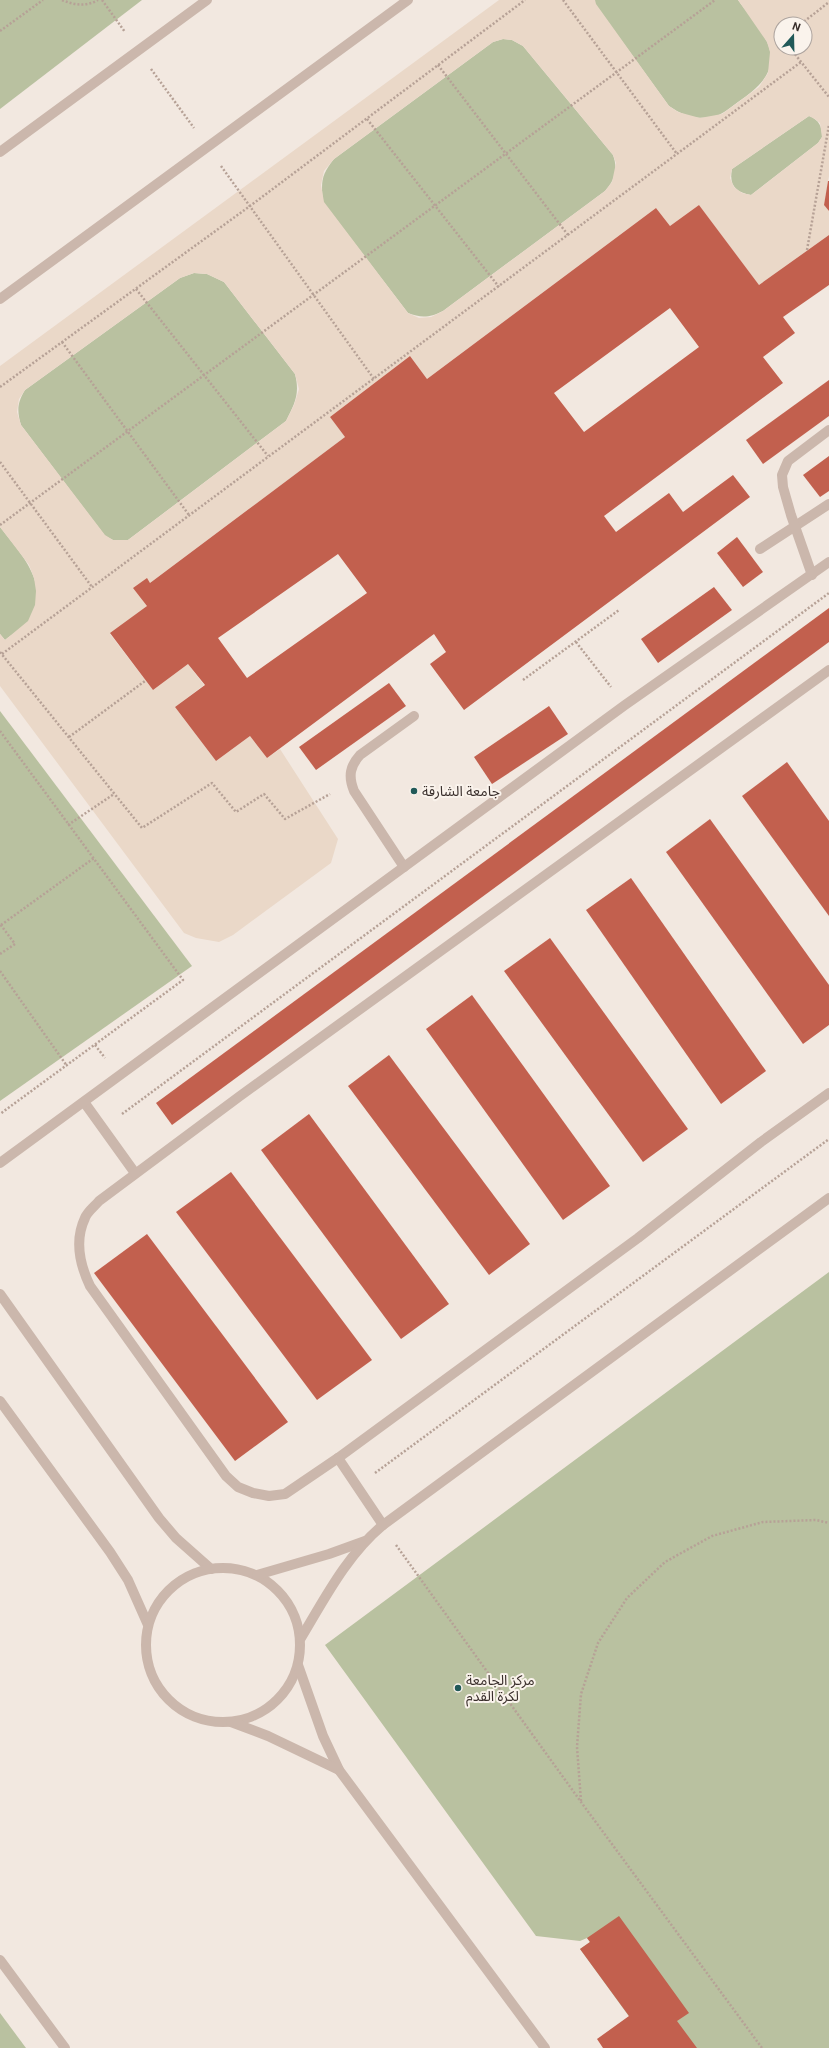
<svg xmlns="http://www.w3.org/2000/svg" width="829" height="2048" font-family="Roboto,'Noto Sans Arabic',sans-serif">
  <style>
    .green { fill: #b9c1a0 }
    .plaza { fill: #ead8c8; fill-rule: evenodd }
    .building { fill: #c2604e; fill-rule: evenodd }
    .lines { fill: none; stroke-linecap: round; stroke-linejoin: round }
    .path { stroke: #b6a196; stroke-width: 2.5; stroke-dasharray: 2 2; stroke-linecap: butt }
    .service { stroke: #cbb7ac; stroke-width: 10 }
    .minor { stroke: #cbb7ac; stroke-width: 10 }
    .poi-dot { fill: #215958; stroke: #faf3ec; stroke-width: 1.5 }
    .labels { text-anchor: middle; stroke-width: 4; stroke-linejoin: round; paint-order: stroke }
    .poi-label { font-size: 14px; fill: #392e2b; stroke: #faf3ec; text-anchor: start }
  </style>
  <rect width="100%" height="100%" fill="#f2e8e0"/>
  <g class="green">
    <polygon points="0,0 142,0 0,109"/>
    <path d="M 595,0 L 738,0 C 748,14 767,35 770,51 C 775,76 755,90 738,102 C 730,108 722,115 712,117 C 696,120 682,115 669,106 L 595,4 Z"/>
    <path d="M 503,39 L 512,40 L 523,46 L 613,155 C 618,169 615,180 605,191 L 443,311 C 429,318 421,318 408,313 L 323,202 C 321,182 321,175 334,159 L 493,42 Z"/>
    <path d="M 809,116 C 819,120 822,126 822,137 L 818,143 L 751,195 C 735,192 729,185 732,169 Z"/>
    <path d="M 194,273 L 207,274 L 224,282 L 295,374 C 300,394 295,403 286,421 L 128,540 L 113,540 L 105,536 L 21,425 C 17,411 17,403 25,390 L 180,278 Z"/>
    <path d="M 0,527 C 21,554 52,585 29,621 C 24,628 12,634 5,640 L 0,634 Z"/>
    <polygon points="0,711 192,966 0,1101"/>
    <polygon points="829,1272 829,2048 652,2048 580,1949 590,1942 587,1938 580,1941 536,1936 325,1645"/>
    <polygon points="0,2013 26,2048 0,2048"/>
  </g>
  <path class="plaza" d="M 499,0 L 595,0 L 596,4 L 669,106 L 678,112 L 700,118 L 722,114 L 759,87 L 768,73 L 770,52 L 767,42 L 738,0 L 829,0 L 829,176 L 824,205 L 829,211 L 829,235 L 759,285 L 699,205 L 670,226 L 656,208 L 427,379 L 410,356 L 330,417 L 345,437 L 150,583 L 147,579 L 147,606 L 110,634 L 153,690 L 188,664 L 204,685 L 175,707 L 216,761 L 250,736 L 267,758 L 280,749 L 338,839 L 331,863 L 233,935 L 219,942 L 196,938 L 184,933 L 0,686 L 0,634 L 5,640 L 28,621 L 35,605 L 36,591 L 34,578 L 29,565 L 0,527 L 0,366 ZM 781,24 L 805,24 L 805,48 L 781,48 ZM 503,39 L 512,40 L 523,46 L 613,155 L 616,163 L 612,182 L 605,191 L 443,311 L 431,317 L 419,318 L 408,313 L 324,202 L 321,185 L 324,171 L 334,159 L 493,42 ZM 809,116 L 815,119 L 820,123 L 822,137 L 818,143 L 751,195 L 742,193 L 734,187 L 730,178 L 732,169 ZM 194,273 L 207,274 L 224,282 L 295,374 L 299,389 L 294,405 L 286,421 L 128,540 L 113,540 L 105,535 L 21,425 L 17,412 L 19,399 L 25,390 L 180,278 Z"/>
  <g class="building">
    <polygon points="828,181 829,181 829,211 824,205"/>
    <path d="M 699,205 L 759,285 L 829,235 L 829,285 L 783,317 L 795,333 L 763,357 L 783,383 L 604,516 L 616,532 L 669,493 L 683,512 L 733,475 L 750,497 L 464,710 L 430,664 L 446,652 L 434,634 L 267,758 L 250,736 L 216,761 L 175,707 L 205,685 L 188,664 L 153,690 L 110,633 L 147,606 L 133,588 L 147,578 L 150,583 L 345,437 L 330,417 L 410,356 L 427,379 L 656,208 L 670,226 ZM 670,308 L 699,347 L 584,432 L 554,393 ZM 338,554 L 367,593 L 247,678 L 218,638 Z"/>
    <polygon points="829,380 829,416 763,464 746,440"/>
    <polygon points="829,456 829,491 820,497 803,475"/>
    <polygon points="737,537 763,572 743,587 717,553"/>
    <polygon points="714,587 732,610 658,663 641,639"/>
    <polygon points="829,608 829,642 172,1125 156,1103"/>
    <polygon points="389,683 406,706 316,770 299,747"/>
    <polygon points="549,706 568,734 492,784 474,757"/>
    <polygon points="787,762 829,821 829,916 742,796"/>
    <polygon points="710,819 829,985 829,1025 803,1044 666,852"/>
    <polygon points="631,878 766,1071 721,1104 586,910"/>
    <polygon points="550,938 688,1129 643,1162 504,971"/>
    <polygon points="472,995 610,1186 563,1220 426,1029"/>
    <polygon points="389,1055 530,1244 489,1275 348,1086"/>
    <polygon points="309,1114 449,1304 401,1339 261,1150"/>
    <polygon points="231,1172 372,1360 317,1400 176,1212"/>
    <polygon points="147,1234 288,1422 235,1461 94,1273"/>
    <polygon points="619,1916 689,2013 677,2021 697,2048 603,2048 597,2039 629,2016 580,1949 590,1942 587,1938"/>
  </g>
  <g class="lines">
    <g class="path">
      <path d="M 62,0 C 74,5 86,7 98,0"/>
      <polyline points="102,0 125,32"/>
      <polyline points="563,0 677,154"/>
      <polyline points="801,24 829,2"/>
      <polyline points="0,31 43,0"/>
      <polyline points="790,48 829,97"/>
      <polyline points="438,65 568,235"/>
      <polyline points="151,69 194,128"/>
      <polyline points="367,119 499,287"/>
      <polyline points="221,166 374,379"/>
      <polyline points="807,250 829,125"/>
      <polyline points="136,289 268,456"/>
      <polyline points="62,342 189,515"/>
      <polyline points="0,387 250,206 525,0"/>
      <polyline points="0,462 92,587"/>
      <polyline points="0,525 715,0"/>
      <polyline points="576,642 611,687"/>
      <polyline points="0,652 142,828 212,783 236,812 264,794 285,819 330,794"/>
      <polyline points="2,654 801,62"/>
      <polyline points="523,680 619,610"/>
      <polyline points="0,731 183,980 0,1114"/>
      <polyline points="69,737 145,681"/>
      <polyline points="68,825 114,794"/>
      <polyline points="1,925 94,858"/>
      <polyline points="0,954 15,944 0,924"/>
      <polyline points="0,971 67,1066"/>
      <polyline points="95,1045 105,1058"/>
      <polyline points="122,1114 829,593"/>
      <polyline points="375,1473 829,1139"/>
      <polyline points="396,1545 581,1802 762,2048"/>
      <polyline points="581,1801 577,1747 581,1694 598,1643 627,1598 665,1562 712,1536 763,1522 816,1520 829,1523"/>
    </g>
    <g class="service">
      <polyline points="760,549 829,504"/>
      <polyline points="812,575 791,515 783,487 782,475 788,461 829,430"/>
      <path d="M 829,670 L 240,1096 L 99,1201 C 95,1206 87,1212 85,1218 C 74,1241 80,1265 90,1286 L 226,1476 L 238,1487 L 253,1493 L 269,1496 L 285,1494 L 338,1458 L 638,1238 L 761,1142 L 829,1093"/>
      <path d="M 404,867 L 354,791 C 348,776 350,766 360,755 L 414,716"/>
      <polyline points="84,1102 135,1173"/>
      <polyline points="0,1163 625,705 829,562"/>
      <polyline points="338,1458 383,1525"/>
      <polyline points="0,1960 65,2048"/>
    </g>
    <g class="minor">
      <polyline points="0,152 207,0"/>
      <polyline points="0,299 408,0"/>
      <polyline points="0,1294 159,1518 176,1538 211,1569"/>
      <polyline points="0,1401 110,1552 128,1580 148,1625"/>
      <circle cx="223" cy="1645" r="77"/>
      <polyline points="257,1575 329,1554 365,1541"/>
      <path d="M 301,1638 C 325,1598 347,1555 383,1525 L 829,1198"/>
      <polyline points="298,1665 323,1736 339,1770 545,2048"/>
      <polyline points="231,1722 268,1736 339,1770"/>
    </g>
  </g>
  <g class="poi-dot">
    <circle cx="414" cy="791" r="4"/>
    <circle cx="458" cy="1688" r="4"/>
  </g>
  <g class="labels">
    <g class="poi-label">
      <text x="422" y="796">جامعة الشارقة</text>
      <text x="466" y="1685">مركز الجامعة<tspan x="466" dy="16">لكرة القدم</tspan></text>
    </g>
  </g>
  <g transform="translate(793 36) rotate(20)"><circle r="19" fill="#faf3ec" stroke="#ada49f"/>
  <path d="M0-3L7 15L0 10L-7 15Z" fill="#215958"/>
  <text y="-6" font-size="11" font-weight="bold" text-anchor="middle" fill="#392e2b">N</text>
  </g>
</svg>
